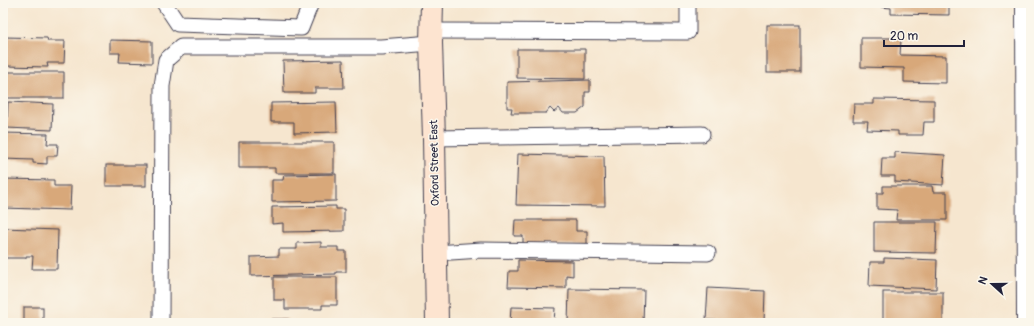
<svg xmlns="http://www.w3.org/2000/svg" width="1034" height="326" font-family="Pangolin,sans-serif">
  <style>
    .building { fill: #d8a87a }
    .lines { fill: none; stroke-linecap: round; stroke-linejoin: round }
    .service-casing { stroke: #423f51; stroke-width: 17 }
    .minor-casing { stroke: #423f51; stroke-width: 24 }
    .secondary-casing { stroke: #423f51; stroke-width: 24 }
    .service { stroke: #fff; stroke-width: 15 }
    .minor { stroke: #fff; stroke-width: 22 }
    .secondary { stroke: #fde4d0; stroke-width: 22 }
    .labels { text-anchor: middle; stroke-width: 3; stroke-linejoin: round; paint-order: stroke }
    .street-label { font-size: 11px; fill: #22223b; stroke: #fbf7ec }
  </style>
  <rect width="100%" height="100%" fill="#fbf7ec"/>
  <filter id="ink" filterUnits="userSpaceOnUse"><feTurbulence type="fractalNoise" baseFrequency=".025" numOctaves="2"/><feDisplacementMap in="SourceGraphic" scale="8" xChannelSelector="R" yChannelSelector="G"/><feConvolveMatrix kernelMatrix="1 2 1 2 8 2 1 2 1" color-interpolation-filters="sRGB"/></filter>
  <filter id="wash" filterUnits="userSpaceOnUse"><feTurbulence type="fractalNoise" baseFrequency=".012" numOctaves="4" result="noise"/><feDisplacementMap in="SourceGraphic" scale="16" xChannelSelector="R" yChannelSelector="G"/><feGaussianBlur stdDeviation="0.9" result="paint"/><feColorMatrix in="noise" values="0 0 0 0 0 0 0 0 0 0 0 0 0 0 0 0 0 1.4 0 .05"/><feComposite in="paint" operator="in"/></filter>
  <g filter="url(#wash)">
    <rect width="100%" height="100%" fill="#f6e6cf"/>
    <g id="blocks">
      <g class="building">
        <polygon points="495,3 567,3 567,5 495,6"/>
        <polygon points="881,3 949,3 949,15 891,14 891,8 881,7"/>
        <rect x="767" y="25" width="33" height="47"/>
        <polygon points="5,37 47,38 48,41 65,41 64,63 47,63 48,67 5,66"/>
        <polygon points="861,38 898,38 901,40 900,55 946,56 946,83 904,82 904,68 861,67"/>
        <polygon points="110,40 152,41 152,63 119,62 120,53 110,53"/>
        <polygon points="517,49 585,49 585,79 517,78"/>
        <polygon points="343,60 344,88 315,88 315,93 284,93 283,61"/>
        <polygon points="4,72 64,72 64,98 3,98"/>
        <polygon points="590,80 590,92 585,92 585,107 577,113 563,113 559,108 554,112 550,108 546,113 511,113 512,108 507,108 507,82"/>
        <polygon points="874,99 934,100 934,122 924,122 923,135 898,135 898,131 867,130 868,121 853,121 854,104 874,104"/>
        <polygon points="8,102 53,104 52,130 7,128"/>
        <polygon points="336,102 337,132 294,133 294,122 271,122 271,103"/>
        <polygon points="3,133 48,134 47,144 58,144 57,156 47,156 47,164 33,163 33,160 3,159"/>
        <polygon points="239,142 334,142 334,173 275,173 275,168 239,168"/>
        <polygon points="895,152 945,155 943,185 895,182 895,176 881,176 882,158 895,158"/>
        <polygon points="518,154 604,156 605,206 516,205"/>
        <rect x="106" y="165" width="40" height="21"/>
        <polygon points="336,174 336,201 272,202 272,180 283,180 284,175"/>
        <polygon points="3,179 54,180 54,186 71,186 70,210 3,208"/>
        <polygon points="883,186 932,186 933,192 947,192 947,220 896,220 897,210 877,209 877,193 883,193"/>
        <polygon points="336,206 336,209 344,209 344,231 283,232 283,223 272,224 272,207"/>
        <polygon points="515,220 576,220 576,231 587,231 587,245 523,244 523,236 514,236"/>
        <polygon points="874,222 937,222 936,253 874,252"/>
        <polygon points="3,228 58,230 57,269 32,269 33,256 26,256 26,258 3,258"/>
        <polygon points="321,242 321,247 338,247 338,251 346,251 346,272 336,272 336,274 251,276 251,257 279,256 279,249 297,249 297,243"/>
        <polygon points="884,258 937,260 936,289 869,286 870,262 884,262"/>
        <polygon points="518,260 573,261 573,276 566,275 566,288 508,287 509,271 518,271"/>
        <polygon points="274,277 337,277 337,305 322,305 322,309 285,309 285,300 274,300"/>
        <polygon points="708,288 765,291 764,322 706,320"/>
        <polygon points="569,289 644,290 643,323 568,323"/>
        <rect x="883" y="292" width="60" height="31"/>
        <rect x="24" y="307" width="19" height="16"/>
        <polygon points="511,307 555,308 554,323 510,323"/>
        <rect x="265" y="319" width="23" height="4"/>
      </g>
    </g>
  </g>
  <g filter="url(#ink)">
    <use href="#blocks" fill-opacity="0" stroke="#423f51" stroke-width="1"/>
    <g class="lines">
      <g class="service-casing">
        <g id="service">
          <polyline points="164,3 178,24 301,28 311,3"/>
          <polyline points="431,31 688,32 688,3"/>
          <polyline points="434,138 702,134"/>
          <polyline points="436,253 481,250 708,253"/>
          <polyline points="161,323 162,86 166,60 181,47 381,47 431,43"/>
        </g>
      </g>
      <g class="minor-casing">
        <polyline id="minor" points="1027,3 1028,323"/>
      </g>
      <g class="secondary-casing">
        <polyline id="secondary" points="432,3 431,43 434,138 437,323"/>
      </g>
      <use href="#service" class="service"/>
      <use href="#minor" class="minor"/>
      <use href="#secondary" class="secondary"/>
    </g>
  </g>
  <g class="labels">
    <g class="street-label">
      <text transform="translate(434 163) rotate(-91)" y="4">Oxford Street East</text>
    </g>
  </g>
  <rect width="1034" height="326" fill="none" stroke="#fbf7ec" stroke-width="16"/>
  <g transform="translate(992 284) rotate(291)" stroke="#fbf7ec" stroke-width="3" paint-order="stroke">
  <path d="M0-3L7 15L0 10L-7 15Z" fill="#22223b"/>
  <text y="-6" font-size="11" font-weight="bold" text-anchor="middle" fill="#22223b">N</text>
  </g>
  <path d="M884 40v6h80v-6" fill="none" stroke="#22223b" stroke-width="2"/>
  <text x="890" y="40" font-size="12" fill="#22223b" stroke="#fbf7ec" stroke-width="3" paint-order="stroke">20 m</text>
</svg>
